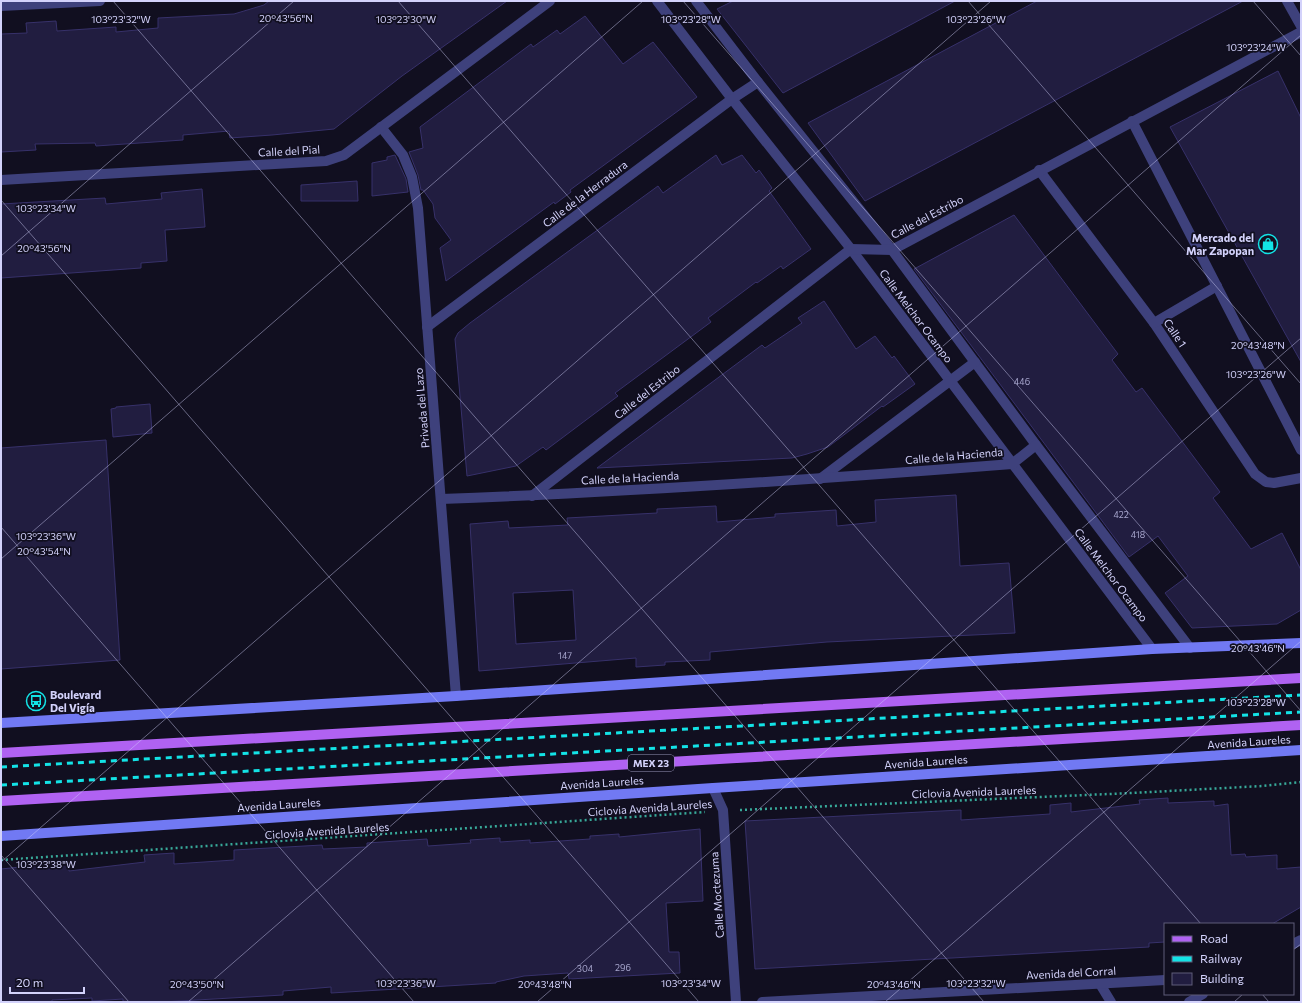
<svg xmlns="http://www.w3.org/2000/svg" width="1302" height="1003" font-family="Commissioner,sans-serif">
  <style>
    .building { fill: #211d40; stroke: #37316a; fill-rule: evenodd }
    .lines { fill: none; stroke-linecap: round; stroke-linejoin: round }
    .path { stroke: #38a999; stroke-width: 2.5; stroke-dasharray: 2 3; stroke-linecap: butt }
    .service { stroke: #3e417c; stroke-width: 10 }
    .minor { stroke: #3e417c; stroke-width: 10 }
    .secondary { stroke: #7179f3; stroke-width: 10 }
    .primary { stroke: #b062f2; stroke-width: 10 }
    .rail { stroke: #13e3e6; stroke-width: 3; stroke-dasharray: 6 5; stroke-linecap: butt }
    .ticks { fill: none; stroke: #d3d2fb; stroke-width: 1; stroke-opacity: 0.45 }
    .labels { text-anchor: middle; stroke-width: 3.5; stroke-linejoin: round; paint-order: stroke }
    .number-label { font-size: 9px; fill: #a6a5cc }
    .shield { fill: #110f20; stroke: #9998b9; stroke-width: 1 }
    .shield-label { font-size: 10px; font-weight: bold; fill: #d3d2fb }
    .street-label { font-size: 11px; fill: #d3d2fb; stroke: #110f20 }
    .poi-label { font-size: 11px; font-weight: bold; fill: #d3d2fb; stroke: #110f20; text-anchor: end }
    .ticks-label { font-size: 10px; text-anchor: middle; fill: #d3d2fb; stroke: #110f20; stroke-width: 3.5; stroke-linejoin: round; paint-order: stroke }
  </style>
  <rect width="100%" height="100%" fill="#110f20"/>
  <g class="building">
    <polygon points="269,1 507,1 402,76 334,129 272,135 230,138 229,131 183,135 183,140 96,146 95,143 35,144 36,150 1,152 1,34 27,33 26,23 56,21 57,31 116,27 116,32 158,28 158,18 234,14 264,5"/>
    <polygon points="733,1 955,1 783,93 717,9"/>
    <polygon points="1037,1 1243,1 865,201 808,123"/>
    <polygon points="585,16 623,64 653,42 697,97 570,190 571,192 555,204 554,202 446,281 440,248 451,240 435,218 433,204 423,190 421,190 418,175 409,152 423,148 420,127 531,44 533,47 557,30 560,34"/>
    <polygon points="1278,71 1301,118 1301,362 1170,127"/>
    <polygon points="395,155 406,179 408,192 372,196 372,163 387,160 387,157"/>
    <polygon points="716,155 722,165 742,155 756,173 759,170 772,188 769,191 811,249 783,269 781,266 757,283 756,282 708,318 711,322 615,393 618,396 546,450 543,447 516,466 467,476 455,339 458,333 470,323 658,186 663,193"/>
    <polygon points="357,181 358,201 301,201 301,185"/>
    <polygon points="202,189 205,227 165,230 167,261 141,263 141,268 1,278 1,204 105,198 106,204 162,199 161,193"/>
    <polygon points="1014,215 1118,354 1112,360 1136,392 1142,388 1220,492 1213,498 1251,549 1282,533 1301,570 1301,610 1277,624 1192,628 1165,593 1188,576 1158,536 1129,557 914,269"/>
    <polygon points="824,301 856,349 875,336 892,358 894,356 915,384 883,407 882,406 828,447 807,454 792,458 597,468 762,345 765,348 802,323 798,318"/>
    <polygon points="150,404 152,433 113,437 111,409 116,408 116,407"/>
    <polygon points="106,440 120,660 1,669 1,448"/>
    <path d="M 956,495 L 960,566 L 1009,563 L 1015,633 L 827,642 L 710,652 L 710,660 L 665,662 L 665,665 L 636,667 L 636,658 L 479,671 L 470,524 L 508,521 L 509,528 L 568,525 L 567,518 L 657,513 L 657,509 L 716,506 L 717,522 L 775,517 L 775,514 L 836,510 L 837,526 L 876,522 L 875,500 ZM 573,590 L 576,640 L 516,644 L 513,593 Z"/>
    <polygon points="1168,798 1168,803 1214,801 1214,806 1228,804 1231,855 1245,854 1246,857 1277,855 1277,869 1301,867 1301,907 1272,924 1165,924 1165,942 1149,943 1149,947 755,969 745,821 961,810 961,820 1050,814 1050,805 1071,803 1071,812 1140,804 1139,800"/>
    <polygon points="700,829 703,901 666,903 669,952 679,952 680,973 569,979 568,973 524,976 496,982 496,983 331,993 331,987 283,991 283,995 162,1002 123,1002 123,999 92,1001 92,998 52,1000 52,1002 1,1002 1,869 69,862 69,871 145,862 144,855 174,853 174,864 234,860 234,850 322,845 323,849 367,847 367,843 427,839 428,846 471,843 470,840 500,838 500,842 530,840 530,843 590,839 590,836 619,834 619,837"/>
  </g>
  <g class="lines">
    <g class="path">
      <polyline points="740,810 1132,793 1262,786 1301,782"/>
      <polyline points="1,860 705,812"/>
    </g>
    <g class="service">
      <polyline points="1132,121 1301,450"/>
      <polyline points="1039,170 1154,323 1255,474 1266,482 1274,483 1301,478"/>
      <polyline points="892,250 1301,32"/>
      <polyline points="1154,323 1217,286"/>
    </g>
    <g class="minor">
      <polyline points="657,1 732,99 851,249 1152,649"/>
      <polyline points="696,1 758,82 892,250 1036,445 1190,648"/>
      <polyline points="1287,1 1301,26"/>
      <polyline points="1,6 100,1"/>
      <polyline points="381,127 403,155 412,177 418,208 456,696"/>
      <polyline points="1,180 326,161 344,155 550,1"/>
      <polyline points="427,327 732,99 758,82"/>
      <polyline points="820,479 975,362"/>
      <polyline points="532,496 851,249 892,250"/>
      <path d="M 441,499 C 632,492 822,479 1012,464 L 1036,445"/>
      <polyline points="713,788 723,810 736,1002"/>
      <polyline points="1293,944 1301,940"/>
      <polyline points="1100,984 1111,1002"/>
      <polyline points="762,1002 1165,980"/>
      <polyline points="1189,1002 1203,994"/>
    </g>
    <g class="secondary">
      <polyline points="1,723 456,696 1152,649 1301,643"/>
      <polyline points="1,836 713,788 1301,750"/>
    </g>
    <g class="primary">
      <polyline points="1,753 1301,678"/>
      <polyline points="1,801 1301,725"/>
    </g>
    <g class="rail">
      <polyline points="1,767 1301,695"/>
      <polyline points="1,785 1301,712"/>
    </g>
  </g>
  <path class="ticks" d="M 113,1 L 984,1002M 398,1 L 1201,924M 683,1 L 1301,711M 968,1 L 1301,384M 1253,1 L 1301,56M 1,200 L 699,1002M 1,256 L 294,1M 1,527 L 414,1002M 1,559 L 643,1M 1,855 L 129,1002M 1,862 L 991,1M 1293,950 L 1301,944M 1262,994 L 1269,1002M 188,1002 L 1301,35M 537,1002 L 1301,338M 885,1002 L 1301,641M 1234,1002 L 1243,994"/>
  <defs>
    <g id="shop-ring" transform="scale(1)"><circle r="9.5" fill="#110f20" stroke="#13e3e6" stroke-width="1.5"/><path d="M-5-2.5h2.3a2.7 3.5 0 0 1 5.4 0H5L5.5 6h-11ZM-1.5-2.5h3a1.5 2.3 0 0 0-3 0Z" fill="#13e3e6"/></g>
    <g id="bus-ring" transform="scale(1)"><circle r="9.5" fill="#110f20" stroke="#13e3e6" stroke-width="1.5"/><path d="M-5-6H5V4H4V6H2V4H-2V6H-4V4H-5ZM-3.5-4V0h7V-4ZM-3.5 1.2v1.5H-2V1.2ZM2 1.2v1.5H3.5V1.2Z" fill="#13e3e6"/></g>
  </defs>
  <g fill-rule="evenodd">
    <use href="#shop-ring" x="1268" y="244"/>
    <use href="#bus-ring" x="36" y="701"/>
  </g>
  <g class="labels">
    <g class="number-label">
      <text x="1022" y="385">446</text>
      <text x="1121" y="518">422</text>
      <text x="1138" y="538">418</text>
      <text x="565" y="659">147</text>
      <text x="623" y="971">296</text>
      <text x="585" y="972">304</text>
    </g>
    <rect class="shield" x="628" y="755" width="46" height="16" rx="3"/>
    <g class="shield-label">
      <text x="651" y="767">MEX 23</text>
    </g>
    <g class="street-label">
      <text transform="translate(289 151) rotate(-3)" y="4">Calle del Pial</text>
      <text transform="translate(585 194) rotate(-37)" y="4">Calle de la Herradura</text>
      <text transform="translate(927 217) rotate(-28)" y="4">Calle del Estribo</text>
      <text transform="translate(916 316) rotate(53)" y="4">Calle Melchor Ocampo</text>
      <text transform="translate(1175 333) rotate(56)" y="4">Calle 1</text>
      <text transform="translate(647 392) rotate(-38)" y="4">Calle del Estribo</text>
      <text transform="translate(422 408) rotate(-95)" y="4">Privada del Lazo</text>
      <text transform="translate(954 456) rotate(-5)" y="4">Calle de la Hacienda</text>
      <text transform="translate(630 478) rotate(-3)" y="4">Calle de la Hacienda</text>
      <text transform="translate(1111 575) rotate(53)" y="4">Calle Melchor Ocampo</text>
      <text transform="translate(1249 742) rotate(-4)" y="4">Avenida Laureles</text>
      <text transform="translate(926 762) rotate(-4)" y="4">Avenida Laureles</text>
      <text transform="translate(602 783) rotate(-4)" y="4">Avenida Laureles</text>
      <text transform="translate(974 792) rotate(-2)" y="4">Ciclovia Avenida Laureles</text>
      <text transform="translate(279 805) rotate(-4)" y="4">Avenida Laureles</text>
      <text transform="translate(650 808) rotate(-4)" y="4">Ciclovia Avenida Laureles</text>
      <text transform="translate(327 831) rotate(-4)" y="4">Ciclovia Avenida Laureles</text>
      <text transform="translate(717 895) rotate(-94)" y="4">Calle Moctezuma</text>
      <text transform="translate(1071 973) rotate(-3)" y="4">Avenida del Corral</text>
    </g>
    <g class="poi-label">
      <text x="1254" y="242">Mercado del<tspan x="1254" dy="13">Mar Zapopan</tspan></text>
      <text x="50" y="699" text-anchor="start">Boulevard<tspan x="50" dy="13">Del Vigía</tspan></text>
    </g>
  </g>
  <g class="ticks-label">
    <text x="286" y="22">20°43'56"N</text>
    <text x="121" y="23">103°23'32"W</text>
    <text x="406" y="23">103°23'30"W</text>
    <text x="691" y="23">103°23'28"W</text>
    <text x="976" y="23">103°23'26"W</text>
    <text x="1256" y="51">103°23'24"W</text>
    <text x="46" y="212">103°23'34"W</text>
    <text x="44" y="252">20°43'56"N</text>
    <text x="1258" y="349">20°43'48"N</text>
    <text x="1256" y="378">103°23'26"W</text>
    <text x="46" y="540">103°23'36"W</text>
    <text x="44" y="555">20°43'54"N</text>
    <text x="1258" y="652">20°43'46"N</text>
    <text x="1256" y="706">103°23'28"W</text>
    <text x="46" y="868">103°23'38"W</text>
    <text x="406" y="987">103°23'36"W</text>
    <text x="691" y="987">103°23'34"W</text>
    <text x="976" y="987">103°23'32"W</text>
    <text x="197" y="988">20°43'50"N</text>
    <text x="545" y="988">20°43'48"N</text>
    <text x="894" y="988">20°43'46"N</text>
  </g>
  <rect width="1302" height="1003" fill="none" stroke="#d3d2fb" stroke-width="4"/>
  <rect x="1164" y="923" width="130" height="72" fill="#110f20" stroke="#5f5d78"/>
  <rect x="1172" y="936" width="20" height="6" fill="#b062f2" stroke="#5f5d78"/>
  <text x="1200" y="943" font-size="12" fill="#d3d2fb">Road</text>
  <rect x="1172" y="956" width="20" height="6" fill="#13e3e6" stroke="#5f5d78"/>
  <text x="1200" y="963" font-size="12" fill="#d3d2fb">Railway</text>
  <rect x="1172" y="973" width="20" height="12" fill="#211d40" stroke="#5f5d78"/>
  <text x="1200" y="983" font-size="12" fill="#d3d2fb">Building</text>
  <path d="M10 987v6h74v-6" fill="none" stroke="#d3d2fb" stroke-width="2"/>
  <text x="16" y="987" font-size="12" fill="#d3d2fb" stroke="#110f20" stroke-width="3" paint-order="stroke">20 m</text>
</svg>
